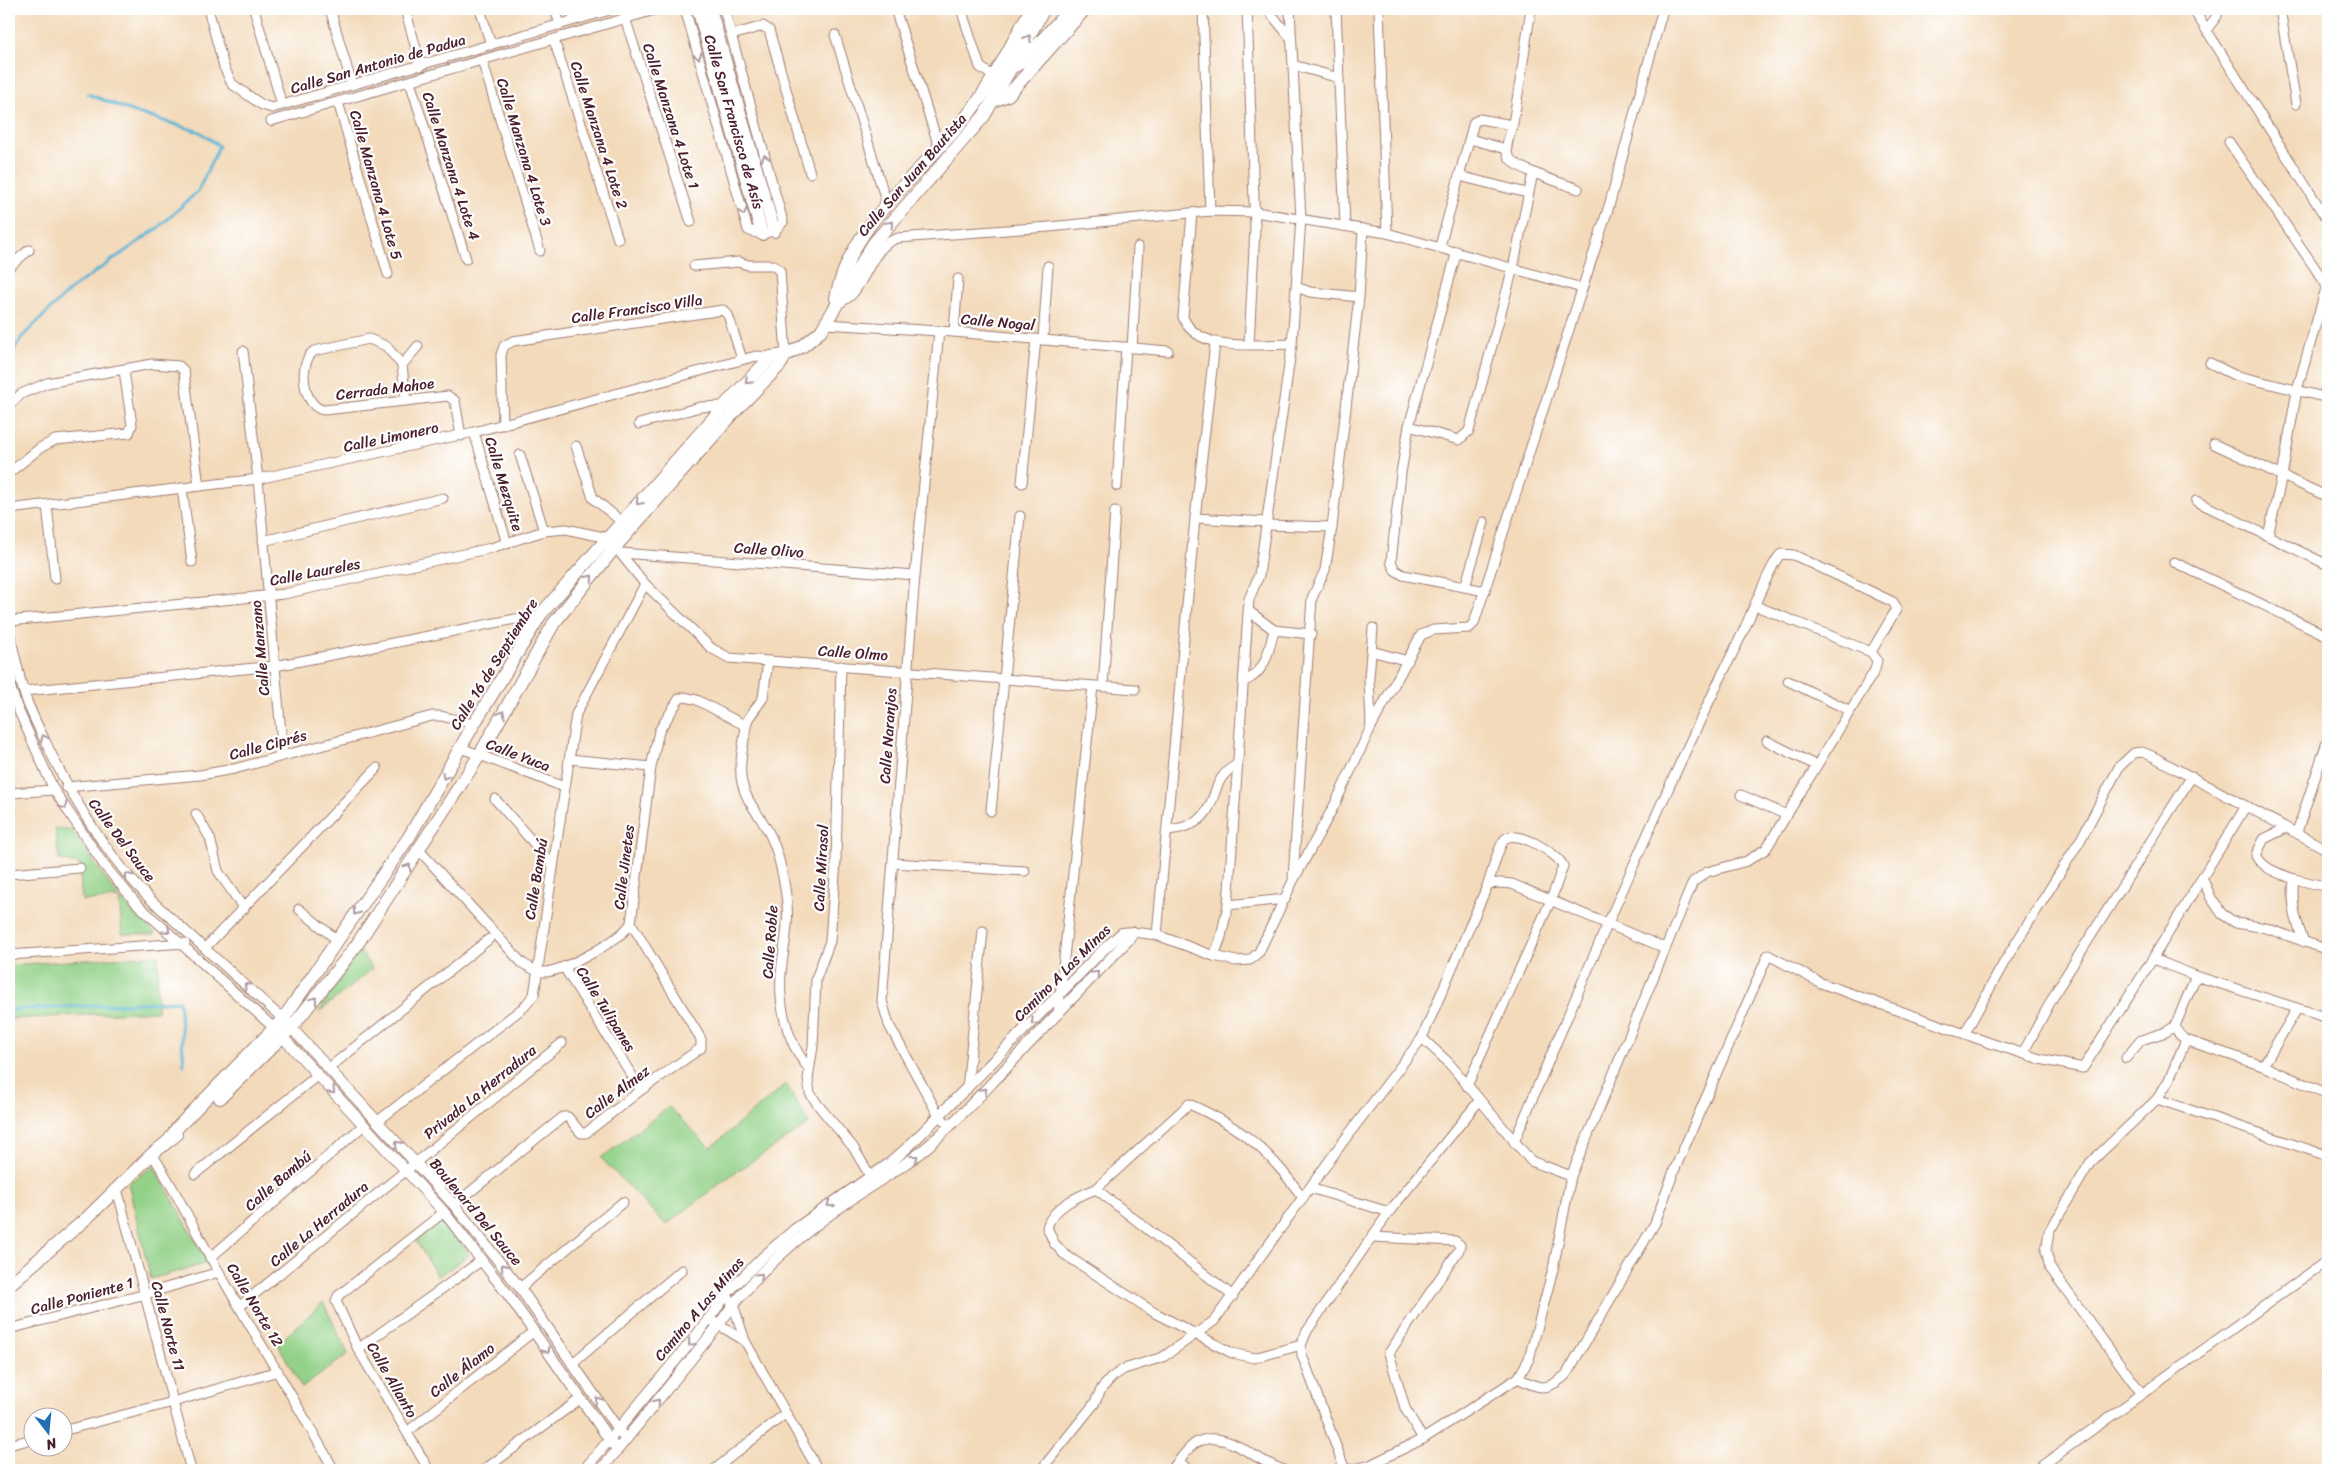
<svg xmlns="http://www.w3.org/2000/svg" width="2337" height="1479" font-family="Sriracha,sans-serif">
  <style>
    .green { fill: #92d187; stroke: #6e7859 }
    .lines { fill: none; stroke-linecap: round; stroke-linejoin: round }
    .stream { stroke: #56b3d4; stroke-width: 3 }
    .minor-casing { stroke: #9e7c72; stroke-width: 11 }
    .tertiary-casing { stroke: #9e7c72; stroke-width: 12 }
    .secondary-casing { stroke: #9e7c72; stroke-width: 14 }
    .minor { stroke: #fff; stroke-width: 9 }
    .tertiary { stroke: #fff; stroke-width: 10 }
    .secondary { stroke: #fff; stroke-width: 12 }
    .oneway { stroke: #ae9aa0 }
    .labels { text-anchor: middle; stroke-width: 4.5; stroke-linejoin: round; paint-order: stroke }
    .street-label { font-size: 15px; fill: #4a1f2b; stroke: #fff }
  </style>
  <rect width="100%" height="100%" fill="#fff"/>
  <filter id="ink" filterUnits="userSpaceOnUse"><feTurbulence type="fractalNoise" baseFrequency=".02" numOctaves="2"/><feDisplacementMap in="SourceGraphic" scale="10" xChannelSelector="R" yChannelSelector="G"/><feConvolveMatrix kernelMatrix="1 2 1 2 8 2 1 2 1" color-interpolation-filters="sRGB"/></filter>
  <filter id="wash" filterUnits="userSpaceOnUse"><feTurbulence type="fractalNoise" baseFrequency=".0096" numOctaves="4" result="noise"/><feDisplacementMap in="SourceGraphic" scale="20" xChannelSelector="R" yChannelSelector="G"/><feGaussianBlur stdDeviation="1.12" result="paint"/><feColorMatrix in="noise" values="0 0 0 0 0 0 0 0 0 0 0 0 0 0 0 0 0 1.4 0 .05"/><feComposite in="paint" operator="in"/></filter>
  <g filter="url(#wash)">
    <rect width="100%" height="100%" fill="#f3daba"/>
    <g class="green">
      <polygon points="55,828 71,829 119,898 156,934 122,934 119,898 82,901 79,864 59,860"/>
      <polygon points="359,949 372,969 319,1012"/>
      <polygon points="158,955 157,1011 9,1019 9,965"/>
      <polygon points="786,1084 809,1124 734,1173 666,1225 601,1158 669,1107 710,1148"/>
      <polygon points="154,1166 208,1263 151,1279 128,1183"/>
      <polygon points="445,1215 469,1255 438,1277 416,1241"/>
      <polygon points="323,1302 348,1354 302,1388 278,1344"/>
    </g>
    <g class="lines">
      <g class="stream">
        <polyline points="9,358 23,336 71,289 158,228 198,191 219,146 200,132 134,112 88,94"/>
        <polyline points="9,1010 179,1001 184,1065"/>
      </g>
    </g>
  </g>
  <g filter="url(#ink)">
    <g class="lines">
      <g class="minor-casing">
        <g id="minor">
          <polyline points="208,9 224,67 232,84 262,105 272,108 613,9"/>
          <polyline points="254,9 282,105"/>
          <polyline points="330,9 352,85"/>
          <polyline points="405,9 421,66"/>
          <polyline points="480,9 491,45"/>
          <polyline points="555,9 560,25"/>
          <path d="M 685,9 L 748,230 C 762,236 773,234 783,222 L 724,9"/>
          <polyline points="895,9 939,147"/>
          <polyline points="961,9 980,67 990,74 998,72"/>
          <polyline points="1203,9 1210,211"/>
          <polyline points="1247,9 1255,228 1249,344"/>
          <polyline points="1267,9 1290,37"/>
          <polyline points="1336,9 1345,226"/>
          <polyline points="1379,9 1387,233"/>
          <path d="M 1531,9 C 1525,47 1520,85 1513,123 C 1511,133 1503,148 1509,157 C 1516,170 1563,183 1578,189"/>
          <polyline points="2193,9 2328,221"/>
          <polyline points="2280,9 2296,104"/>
          <polyline points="625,18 691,222"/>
          <polyline points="2207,29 2217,16 2218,9"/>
          <polyline points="732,35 763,26 769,30 810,173"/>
          <polyline points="835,35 887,204"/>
          <polyline points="554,40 618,239"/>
          <polyline points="482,60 540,251"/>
          <polyline points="1293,65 1339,78"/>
          <polyline points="410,82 466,259"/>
          <polyline points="338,102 388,274"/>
          <polyline points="271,121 658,9"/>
          <polyline points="1470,139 1506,149"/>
          <polyline points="2229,142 2328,287"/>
          <polyline points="1459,176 1527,193"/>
          <path d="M 1192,213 L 1183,317 C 1197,354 1260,344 1292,344"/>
          <polyline points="1440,246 1474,122 1480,119 1512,125"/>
          <polyline points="1457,251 1409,426 1401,473 1391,562 1395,570 1403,575 1485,591"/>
          <polyline points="694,266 739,262 748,265 773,265 780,271 786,355"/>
          <polyline points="9,267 29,250"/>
          <polyline points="1296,287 1310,292 1359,297"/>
          <path d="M 840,303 C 844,300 850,297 853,293 C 868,275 874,245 898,238 L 1049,227 L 1210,211 L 1255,212 L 1387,233 L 1582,288"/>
          <polyline points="826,324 954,332 1168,351"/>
          <polyline points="939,331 915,575 882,1001 889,1025 939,1116 949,1125"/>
          <polyline points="954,332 958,279"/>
          <polyline points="1043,340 1048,266"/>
          <polyline points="1132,348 1138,247"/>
          <polyline points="243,351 258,479 283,755"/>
          <polyline points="2210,363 2234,375 2328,398"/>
          <path d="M 402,365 L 386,346 L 369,339 L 314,351 C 297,363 303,409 325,410 L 448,396 L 455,401 L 461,436"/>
          <polyline points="406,401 402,365 418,346"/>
          <polyline points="9,405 21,394 47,383 152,364 179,366 184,371 199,486"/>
          <polyline points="639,424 700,407 724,406"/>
          <polyline points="503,425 501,355 504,346 513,341 723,310 728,315 742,359"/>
          <polyline points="1409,426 1459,440 1469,431 1513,268 1533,173"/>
          <polyline points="474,432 507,544"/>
          <polyline points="2214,444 2328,497"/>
          <polyline points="576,446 593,498 622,522"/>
          <polyline points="520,455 544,531"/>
          <polyline points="9,473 40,448 55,440 129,433 132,425 124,371"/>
          <polyline points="1022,483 1036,339"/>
          <polyline points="1117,486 1126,347"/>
          <polyline points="182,488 192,562"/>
          <polyline points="2196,501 2328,565"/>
          <polyline points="47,505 55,579"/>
          <polyline points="9,509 258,479 474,432 756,356 771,357"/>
          <polyline points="1195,518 1266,522"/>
          <polyline points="1266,525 1332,527"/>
          <polyline points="2268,536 2282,476 2297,390 2327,285"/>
          <polyline points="263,541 443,498"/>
          <polyline points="621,553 915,575"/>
          <polyline points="2174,562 2328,636"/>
          <polyline points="1465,587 1484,522"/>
          <polyline points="1756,606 1871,652"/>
          <polyline points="1250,612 1274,630"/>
          <polyline points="9,621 284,594 491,548 544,531 566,529 608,538 645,584 711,648 729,658 1135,689"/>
          <path d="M 9,631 C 14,651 18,671 23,690 C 29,709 38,726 46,743 C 73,800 105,854 149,898 L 283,1019"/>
          <polyline points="1371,651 1408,661"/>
          <path d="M 768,661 L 763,698 L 748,719 L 746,726 C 744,744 738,765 742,783 C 746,802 761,816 769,833 C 779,852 783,874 786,895 C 790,919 785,941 782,964 C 777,1001 785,1038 808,1068"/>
          <polyline points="841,666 836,861 830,941 816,979 813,1046 808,1079 810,1093 818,1105 853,1147 873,1181"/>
          <path d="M 1245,681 C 1266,672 1269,650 1274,630 L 1311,634"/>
          <polyline points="1788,681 1849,710"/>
          <polyline points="9,682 17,707 54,790 104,865 137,904 275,1029"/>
          <polyline points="1103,687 1115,511"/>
          <polyline points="24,691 275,666 541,614"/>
          <polyline points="1371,727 1369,678 1373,628"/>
          <polyline points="1767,741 1815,765"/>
          <polyline points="461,748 564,787"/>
          <polyline points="569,759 651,767"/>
          <polyline points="66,787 200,775 234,769 432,716 441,716 474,724"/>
          <polyline points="9,793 54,790"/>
          <polyline points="1741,795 1787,815"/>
          <polyline points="495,799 552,864"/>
          <polyline points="991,811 1020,516"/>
          <polyline points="196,814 210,838 218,871 244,909"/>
          <path d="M 2286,828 L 2264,839 L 2256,855 C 2264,870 2279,873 2294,879 C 2291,903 2295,920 2304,942"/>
          <path d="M 1167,830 C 1228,824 1201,784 1236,765"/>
          <polyline points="2297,832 2328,739"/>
          <path d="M 419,850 L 522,963 C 529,967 536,972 544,972 C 563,972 621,940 631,923"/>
          <polyline points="893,863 1025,871"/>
          <polyline points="9,874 80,868"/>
          <polyline points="2202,877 2211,898 2222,914 2236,923 2266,928 2328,950"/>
          <polyline points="1293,878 1312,598 1325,570 1332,527 1359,297 1363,229"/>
          <polyline points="2294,879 2328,887"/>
          <polyline points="1228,905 1285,899"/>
          <polyline points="299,909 337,940"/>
          <polyline points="1133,932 1157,935 1214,956 1236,961 1250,960 1259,952 1293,881 1334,806 1371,727 1421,635 1433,630 1469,628 1474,623 1609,206 1663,9"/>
          <polyline points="1157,935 1195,518 1215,343"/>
          <polyline points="205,948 377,768"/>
          <polyline points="9,955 185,943"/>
          <polyline points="1214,956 1221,937 1228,905 1249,599 1259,575 1292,344 1301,219 1290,9"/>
          <polyline points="2153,959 2196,976 2328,1018"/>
          <polyline points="564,967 641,1090"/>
          <polyline points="2297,1009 2263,1066 2328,1094"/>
          <polyline points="1058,1014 1093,686"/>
          <polyline points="2175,1026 2179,1034 2186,1040 2263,1066"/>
          <polyline points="1965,1033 2006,959 2081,839 2119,767 2134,753 2142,752 2152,756 2328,850"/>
          <polyline points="1422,1038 1448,1062 1531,1161 1571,1176"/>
          <polyline points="2023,1053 2058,988 2192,776"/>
          <polyline points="2126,1058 2141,1040 2166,1032 2175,1026 2196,976"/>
          <polyline points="329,1068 489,939"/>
          <path d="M 1467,1086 L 1551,900 L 1563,866 C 1559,854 1514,827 1504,840 C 1496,852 1493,871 1488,884"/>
          <polyline points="967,1089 983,931"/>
          <polyline points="2157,1099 2328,1156"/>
          <polyline points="378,1121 524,1007 534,995 576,714 645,584"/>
          <path d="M 152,1154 C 175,1189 192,1225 212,1260 C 252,1330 295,1400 334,1470"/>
          <polyline points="195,1174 318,1075"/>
          <polyline points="1310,1188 1389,1212"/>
          <polyline points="117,1189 191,1470"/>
          <polyline points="1096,1189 1233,1296"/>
          <polyline points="454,1205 563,1117 568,1117 581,1133 586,1133 641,1090 701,1048 701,1039 631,923 651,767 659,731 679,699 685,697 697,700 746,726"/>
          <polyline points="1372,1237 1455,1241 1460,1245 1459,1250 1389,1353 1405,1408 1423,1439"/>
          <polyline points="210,1258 364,1125"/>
          <polyline points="520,1288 623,1202"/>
          <polyline points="727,1296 733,1304 745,1341 818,1470"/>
          <polyline points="240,1306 562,1043"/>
          <polyline points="709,1319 745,1341"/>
          <polyline points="9,1329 146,1294 219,1272"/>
          <path d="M 1301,1345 L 1254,1358 L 1232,1353 L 1155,1313 L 1064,1254 L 1054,1243 L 1047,1227 C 1053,1207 1078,1196 1096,1189 L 1189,1104 C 1243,1128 1269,1150 1303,1198"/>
          <polyline points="358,1349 482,1260"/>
          <polyline points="572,1364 682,1270"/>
          <path d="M 1518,1378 C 1540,1389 1546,1392 1566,1375 L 1655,1223 L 1674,1171 L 1768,955 L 1821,983 L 1993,1044 L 2040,1059 L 2083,1068 L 2142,976 L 2246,806"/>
          <polyline points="2142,1394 2050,1268 2046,1251 2049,1232 2090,1163 2157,1099 2168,1082 2186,1040"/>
          <polyline points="62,1431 173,1402 278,1371"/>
          <polyline points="407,1432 534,1331"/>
          <polyline points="9,1445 32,1439"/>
          <polyline points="1180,1462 1188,1470"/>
          <polyline points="429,1470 358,1349 336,1301 338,1296 444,1212"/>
          <polyline points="484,1470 580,1399"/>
          <polyline points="714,1470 785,1414"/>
          <polyline points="1041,1470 1094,1404 1102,1388 1112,1377 1124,1369 1163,1357 1214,1321 1342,1143 1422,1038 1488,884 1501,883 1512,884 1665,948"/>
          <path d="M 1171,1470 C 1179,1462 1185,1451 1194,1444 C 1224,1425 1257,1463 1284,1470"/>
          <polyline points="1345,1470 1302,1355 1301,1345 1307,1331 1389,1212 1479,1101"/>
          <path d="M 1348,1470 L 1368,1466 L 1423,1439 L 1518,1378 L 1529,1359 L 1553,1269 L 1571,1176 L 1693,882 L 1707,872 L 1747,861 L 1766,849 L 1875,670 L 1877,660 L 1871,652 L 1896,610 L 1896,607 L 1893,602 L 1794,555 L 1781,554 C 1772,561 1750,617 1743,632 C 1660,799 1587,970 1514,1142"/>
          <polyline points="2036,1470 2328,1260"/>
        </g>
      </g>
      <g class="tertiary-casing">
        <g id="tertiary">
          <polyline points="286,1022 454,1205 520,1288 622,1435"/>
          <polyline points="278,1032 444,1212 509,1296 613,1445"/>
          <polyline points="584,1470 696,1336 730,1290 763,1257 795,1229 890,1163 908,1147 1103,950 1122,933 1133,932"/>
          <path d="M 601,1470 L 718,1326 C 755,1271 810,1226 865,1190 C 886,1176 908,1164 927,1147 C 957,1121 983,1092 1010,1064 C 1049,1022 1089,981 1128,940 L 1133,932"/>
        </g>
      </g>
      <g class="secondary-casing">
        <g id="secondary">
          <polyline points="698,9 762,234"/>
          <polyline points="710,9 774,231"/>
          <polyline points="1015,66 1022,62 1070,9"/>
          <polyline points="993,101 1008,95 1085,9"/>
          <path d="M 836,298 C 851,222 921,174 967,116 C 993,83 1011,45 1031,9"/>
          <polyline points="220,1098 292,1027 356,946 479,756 554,623 616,546 738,408 780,365 786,355"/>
          <polyline points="170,1139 177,1128 283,1019 409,837 474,724 541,614 724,406 771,357 786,355 803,346 821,331 873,244 984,116 1044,9"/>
          <polyline points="9,1285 88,1217 152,1154 176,1135"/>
        </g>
      </g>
      <use href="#minor" class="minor"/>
      <use href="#tertiary" class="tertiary"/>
      <use href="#secondary" class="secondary"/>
    </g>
    <defs><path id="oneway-chevron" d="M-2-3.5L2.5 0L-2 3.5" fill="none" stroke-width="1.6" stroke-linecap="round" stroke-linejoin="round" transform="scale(1.25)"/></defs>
    <g class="oneway">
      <use href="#oneway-chevron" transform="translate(1028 38) rotate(-61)"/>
      <use href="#oneway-chevron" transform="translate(698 56) rotate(74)"/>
      <use href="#oneway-chevron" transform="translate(765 158) rotate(-105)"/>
      <use href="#oneway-chevron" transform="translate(743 212) rotate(74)"/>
      <use href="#oneway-chevron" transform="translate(890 224) rotate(-49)"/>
      <use href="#oneway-chevron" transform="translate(748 381) rotate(134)"/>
      <use href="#oneway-chevron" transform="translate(639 502) rotate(131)"/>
      <use href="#oneway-chevron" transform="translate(590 578) rotate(-51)"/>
      <use href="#oneway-chevron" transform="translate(502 714) rotate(-62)"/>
      <use href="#oneway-chevron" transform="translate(44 738) rotate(-115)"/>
      <use href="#oneway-chevron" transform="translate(445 776) rotate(120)"/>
      <use href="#oneway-chevron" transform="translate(64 806) rotate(58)"/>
      <use href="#oneway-chevron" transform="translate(408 867) rotate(-57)"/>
      <use href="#oneway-chevron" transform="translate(128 876) rotate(-129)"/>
      <use href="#oneway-chevron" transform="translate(356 912) rotate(125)"/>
      <use href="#oneway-chevron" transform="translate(167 930) rotate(42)"/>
      <use href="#oneway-chevron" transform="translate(1096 974) rotate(-47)"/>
      <use href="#oneway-chevron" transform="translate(247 986) rotate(-138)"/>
      <use href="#oneway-chevron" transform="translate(314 1000) rotate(-53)"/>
      <use href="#oneway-chevron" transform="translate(1034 1022) rotate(135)"/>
      <use href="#oneway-chevron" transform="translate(332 1091) rotate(47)"/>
      <use href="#oneway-chevron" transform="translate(984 1091) rotate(-46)"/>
      <use href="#oneway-chevron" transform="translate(398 1144) rotate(-132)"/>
      <use href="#oneway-chevron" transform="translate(915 1158) rotate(-38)"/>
      <use href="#oneway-chevron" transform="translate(830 1204) rotate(144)"/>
      <use href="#oneway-chevron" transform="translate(504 1267) rotate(-129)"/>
      <use href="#oneway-chevron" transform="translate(760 1276) rotate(-44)"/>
      <use href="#oneway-chevron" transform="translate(691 1343) rotate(129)"/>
      <use href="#oneway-chevron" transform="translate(547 1350) rotate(56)"/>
      <use href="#oneway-chevron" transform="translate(598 1400) rotate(-125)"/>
      <use href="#oneway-chevron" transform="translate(657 1402) rotate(-51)"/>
    </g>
  </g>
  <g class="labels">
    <g class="street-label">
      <text transform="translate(378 64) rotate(-16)" y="5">Calle San Antonio de Padua</text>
      <text transform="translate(671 116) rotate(72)" y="5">Calle Manzana 4 Lote 1</text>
      <text transform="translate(734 122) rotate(74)" y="5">Calle San Francisco de Asís</text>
      <text transform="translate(599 135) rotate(72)" y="5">Calle Manzana 4 Lote 2</text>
      <text transform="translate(524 152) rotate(73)" y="5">Calle Manzana 4 Lote 3</text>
      <text transform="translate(451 166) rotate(72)" y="5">Calle Manzana 4 Lote 4</text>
      <text transform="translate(912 175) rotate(-49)" y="5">Calle San Juan Bautista</text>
      <text transform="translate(376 185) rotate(74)" y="5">Calle Manzana 4 Lote 5</text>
      <text transform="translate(637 309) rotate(-8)" y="5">Calle Francisco Villa</text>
      <text transform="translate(998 322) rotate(5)" y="5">Calle Nogal</text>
      <text transform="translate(385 389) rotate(-7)" y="5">Cerrada Mahoe</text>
      <text transform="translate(391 437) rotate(-12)" y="5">Calle Limonero</text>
      <text transform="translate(504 484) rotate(73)" y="5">Calle Mezquite</text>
      <text transform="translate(769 550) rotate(4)" y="5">Calle Olivo</text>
      <text transform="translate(315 572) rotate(-11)" y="5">Calle Laureles</text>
      <text transform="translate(260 648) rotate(-95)" y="5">Calle Manzano</text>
      <text transform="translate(853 653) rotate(4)" y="5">Calle Olmo</text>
      <text transform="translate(494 664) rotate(-58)" y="5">Calle 16 de Septiembre</text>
      <text transform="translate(888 736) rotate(-86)" y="5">Calle Naranjos</text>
      <text transform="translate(268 745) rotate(-15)" y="5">Calle Ciprés</text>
      <text transform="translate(518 755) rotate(21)" y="5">Calle Yuca</text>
      <text transform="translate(122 840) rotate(53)" y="5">Calle Del Sauce</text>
      <text transform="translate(624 867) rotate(-83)" y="5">Calle Jinetes</text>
      <text transform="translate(821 868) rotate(-87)" y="5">Calle Mirasol</text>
      <text transform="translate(536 879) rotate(-81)" y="5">Calle Bambú</text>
      <text transform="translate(770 942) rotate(-86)" y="5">Calle Roble</text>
      <text transform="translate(1062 973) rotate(-45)" y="5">Camino A Las Minas</text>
      <text transform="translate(606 1009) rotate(58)" y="5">Calle Tulipanes</text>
      <text transform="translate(480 1092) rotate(-39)" y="5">Privada La Herradura</text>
      <text transform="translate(617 1092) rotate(-37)" y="5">Calle Almez</text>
      <text transform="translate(278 1181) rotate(-41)" y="5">Calle Bambú</text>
      <text transform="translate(476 1212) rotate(50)" y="5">Boulevard Del Sauce</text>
      <text transform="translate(319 1224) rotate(-40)" y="5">Calle La Herradura</text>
      <text transform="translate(82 1296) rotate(-15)" y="5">Calle Poniente 1</text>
      <text transform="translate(255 1305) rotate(59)" y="5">Calle Norte 12</text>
      <text transform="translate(699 1309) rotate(-50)" y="5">Camino A Las Minas</text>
      <text transform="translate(168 1326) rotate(75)" y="5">Calle Norte 11</text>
      <text transform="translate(462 1370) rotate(-38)" y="5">Calle Álamo</text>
      <text transform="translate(392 1380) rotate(60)" y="5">Calle Allanto</text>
    </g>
  </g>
  <rect width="2337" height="1479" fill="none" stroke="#fff" stroke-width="30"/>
  <g transform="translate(48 1432) rotate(164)"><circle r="24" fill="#ffffff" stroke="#b7a5aa"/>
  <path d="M0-4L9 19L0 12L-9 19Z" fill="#1f6fb2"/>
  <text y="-8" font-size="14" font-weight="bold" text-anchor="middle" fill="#4a1f2b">N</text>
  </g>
</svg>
